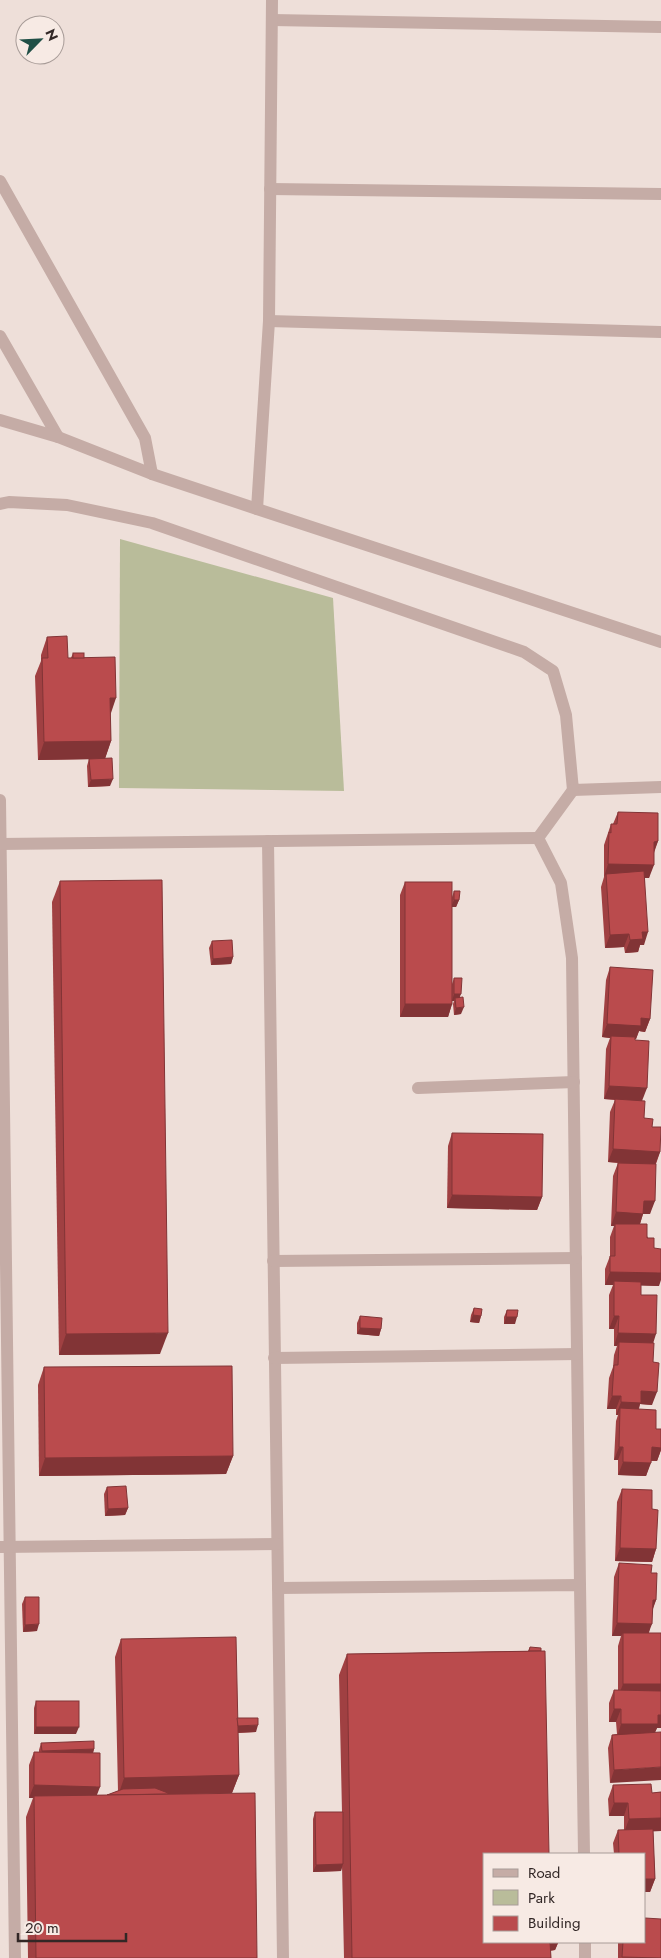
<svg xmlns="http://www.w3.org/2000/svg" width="661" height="1958" font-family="Jost,sans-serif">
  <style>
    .green { fill: #b9bc9a }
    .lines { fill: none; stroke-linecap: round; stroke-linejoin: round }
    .minor { stroke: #c5aca6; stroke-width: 12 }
    .wall { fill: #a04042 }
    .shaded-wall { fill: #823436 }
    .building { fill: #ba4b4d; stroke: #823436 }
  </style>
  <rect width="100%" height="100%" fill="#eedfd9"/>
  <polygon class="green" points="120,539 333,598 344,791 119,788"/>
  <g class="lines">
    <g class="minor">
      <polyline points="272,20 661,27"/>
      <polyline points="0,181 145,438 152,474"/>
      <polyline points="270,189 661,194"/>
      <polyline points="269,321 661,332"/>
      <polyline points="0,336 58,437"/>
      <polyline points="0,420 58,437 152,474 257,509 661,642"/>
      <polyline points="0,504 9,502 67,505 152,523 524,652 553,671 566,715 573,790 661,787"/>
      <polyline points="257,509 269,321 272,0"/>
      <polyline points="0,800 15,1958"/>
      <polyline points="538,838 561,883 572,958 580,1585"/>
      <polyline points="538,838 573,790"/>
      <polyline points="268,841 283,1958"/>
      <polyline points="0,844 538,838"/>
      <polyline points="418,1088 574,1082"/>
      <polyline points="273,1261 576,1258"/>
      <polyline points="274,1358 577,1354"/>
      <polyline points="0,1547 277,1544"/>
      <polyline points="278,1588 580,1585 584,1854"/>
      <polyline points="585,1942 585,1958"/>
    </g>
  </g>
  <g class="wall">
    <polygon points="47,637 68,658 71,658 73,653 84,658 110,714 111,741 105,758 110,786 88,787 87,766 89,759 38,760 35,676 41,661 41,655"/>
    <polygon points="618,812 658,841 654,853 649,878 645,878 644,945 640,945 638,952 625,953 624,947 605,948 601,887 604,877 604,845 611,824 613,824"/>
    <polygon points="60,881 160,1354 59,1355 52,902"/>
    <polygon points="405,882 452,897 454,891 459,900 456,907 452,907 452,984 454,978 460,997 461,1014 454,1015 453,1004 454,1001 452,1001 452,1004 448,1017 400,1017 400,895"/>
    <polygon points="212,941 233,957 231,964 211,965 209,948"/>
    <polygon points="610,967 650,1019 645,1032 639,1031 636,1039 635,1039 644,1118 652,1127 660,1152 656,1164 650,1214 643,1214 640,1224 654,1248 659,1286 641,1285 641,1295 653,1343 652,1405 640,1404 639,1409 656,1429 661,1429 661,1450 657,1461 651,1461 646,1476 618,1475 618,1460 614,1460 616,1421 618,1415 616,1415 616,1409 607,1409 609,1378 613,1367 614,1355 617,1346 614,1346 614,1329 609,1329 609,1295 613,1285 605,1285 605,1269 610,1256 610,1237 614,1226 611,1226 613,1176 618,1163 608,1162 610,1112 615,1100 604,1099 606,1049 610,1038 602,1037 606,980"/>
    <polygon points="452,1133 542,1197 537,1210 447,1208 448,1146"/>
    <polygon points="474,1308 481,1316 479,1323 470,1322 471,1315"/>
    <polygon points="507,1310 515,1324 504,1324 504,1317"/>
    <polygon points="360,1316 381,1329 379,1336 357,1334 357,1323"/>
    <polygon points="44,1367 233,1456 226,1474 39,1476 38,1385"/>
    <polygon points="107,1487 128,1508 125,1515 105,1516 104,1494"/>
    <polygon points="622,1489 652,1509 656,1549 652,1562 615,1561 617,1502"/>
    <polygon points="619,1563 651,1573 656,1600 653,1609 649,1633 657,1728 655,1732 610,1783 608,1748 612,1735 617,1734 616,1722 609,1722 609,1703 614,1690 618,1690 618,1646 621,1636 612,1636 614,1577"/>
    <polygon points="25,1597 37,1631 23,1632 22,1604"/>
    <polygon points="121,1639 237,1718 256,1732 238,1733 239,1775 232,1793 180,1794 257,1958 28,1958 26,1817 33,1798 29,1798 29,1765 34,1752 39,1752 39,1750 41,1743 94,1749 93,1753 97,1795 107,1795 118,1791 115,1657"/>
    <polygon points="530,1647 485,1942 558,1943 555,1950 550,1951 551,1958 344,1958 342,1866 341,1871 313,1872 313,1819 315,1812 342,1812 339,1675 347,1654 528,1651"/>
    <polygon points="36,1701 76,1734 34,1734 34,1708"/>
    <polygon points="613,1785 652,1793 661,1792 661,1831 653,1831 655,1879 650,1892 645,1854 614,1854 613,1843 618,1830 624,1830 624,1816 609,1816 608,1799"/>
    <polygon points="618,1942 645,1942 661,1958 618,1958"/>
  </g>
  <g class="shaded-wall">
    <polygon points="110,698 116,698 110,716"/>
    <polygon points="111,741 105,759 38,760 44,742"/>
    <polygon points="113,779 110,786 88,787 91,780"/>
    <polygon points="658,841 653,854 654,842"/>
    <polygon points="608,864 654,865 649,878 606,877 606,874 604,877"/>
    <polygon points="454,900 459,900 456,907 451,907"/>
    <polygon points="642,932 648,932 644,945 640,945 638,952 625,953 630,940"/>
    <polygon points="629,934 624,947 605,948 610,935"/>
    <polygon points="233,957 231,964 211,965 213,959"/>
    <polygon points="454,994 461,994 458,1001 455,998 454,1001 452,1001"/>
    <polygon points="405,1004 452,1004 448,1017 400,1017"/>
    <polygon points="464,1007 461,1014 454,1015 456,1008"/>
    <polygon points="641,1018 650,1019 645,1032 639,1031 636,1039 611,1038 611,1036 610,1038 602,1037 607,1024"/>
    <polygon points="609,1086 647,1088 642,1101 604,1099"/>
    <polygon points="613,1149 660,1152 655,1165 608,1162"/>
    <polygon points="452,1195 542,1197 537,1210 447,1208"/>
    <polygon points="644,1201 655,1201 650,1214 643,1214 639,1227 615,1224 614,1226 611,1226 616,1212"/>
    <polygon points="610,1272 661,1273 661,1280 659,1286 614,1285 614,1281 613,1285 605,1285"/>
    <polygon points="473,1315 481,1316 479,1323 470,1322"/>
    <polygon points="614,1316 619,1316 614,1329 609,1329"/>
    <polygon points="506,1317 517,1317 515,1324 504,1324"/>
    <polygon points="360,1328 381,1329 379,1336 357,1334"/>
    <polygon points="168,1333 160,1354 59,1355 66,1334"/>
    <polygon points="618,1333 656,1334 652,1347 619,1342 617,1346 614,1346"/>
    <polygon points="641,1391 657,1392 652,1405 640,1404 636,1416 620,1408 618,1415 616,1415 621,1402"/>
    <polygon points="612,1396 621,1396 616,1409 607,1409"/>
    <polygon points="619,1447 623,1447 618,1460 614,1460"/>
    <polygon points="652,1447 661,1448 661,1450 657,1461 647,1460"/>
    <polygon points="233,1456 226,1474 39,1476 45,1458"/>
    <polygon points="623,1462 651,1463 646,1476 618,1475"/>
    <polygon points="128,1508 125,1515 105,1516 108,1509"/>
    <polygon points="620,1548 656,1549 652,1562 615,1561"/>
    <polygon points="653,1600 656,1600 651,1613"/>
    <polygon points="617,1623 652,1624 647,1637 623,1633 621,1636 612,1636"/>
    <polygon points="39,1624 37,1631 23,1632 25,1625"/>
    <polygon points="623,1684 661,1684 661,1697 618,1697"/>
    <polygon points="614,1709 621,1709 616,1722 609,1722"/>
    <polygon points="658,1715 661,1715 661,1728 657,1728 653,1737 617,1737 621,1724"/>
    <polygon points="258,1725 256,1732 232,1733 235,1726"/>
    <polygon points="36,1727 79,1727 76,1734 34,1734"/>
    <polygon points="94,1749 92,1756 39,1758 42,1751"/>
    <polygon points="661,1767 661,1780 610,1783 614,1770"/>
    <polygon points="239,1775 232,1793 118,1796 124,1778"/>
    <polygon points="34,1785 100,1787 95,1800 34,1796 33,1798 29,1798"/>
    <polygon points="614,1803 628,1803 624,1816 609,1816"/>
    <polygon points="661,1818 661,1831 624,1833 629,1819"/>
    <polygon points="343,1864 341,1871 313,1872 316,1865"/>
    <polygon points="645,1879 655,1879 650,1892 645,1892"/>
    <polygon points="558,1943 555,1950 544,1951 547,1944"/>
  </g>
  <g class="building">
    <polygon points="67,636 68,658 115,657 116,698 110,698 111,741 44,742 42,658 48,658 47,637"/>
    <rect x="73" y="653" width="11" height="5"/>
    <polygon points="112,758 113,779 91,780 89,759"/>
    <polygon points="618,812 658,813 658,841 654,842 654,865 608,864 609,832 611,833 611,824 617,824"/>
    <polygon points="644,871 648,932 642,932 643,939 630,940 629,934 610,935 606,874"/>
    <polygon points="162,880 168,1333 66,1334 60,881"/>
    <rect x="405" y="882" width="47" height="122"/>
    <polygon points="454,891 460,891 459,900 454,900"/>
    <polygon points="232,940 233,957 213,959 212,941"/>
    <polygon points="610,967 653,970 650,1019 641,1018 641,1026 607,1024"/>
    <polygon points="454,978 462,978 461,994 454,994"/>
    <polygon points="463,997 464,1007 456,1008 455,998"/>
    <polygon points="611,1036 635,1037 635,1040 649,1041 647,1088 609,1086"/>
    <polygon points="615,1099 645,1101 644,1118 653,1119 652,1127 661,1127 660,1152 613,1149"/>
    <polygon points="452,1133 543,1134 542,1197 452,1195"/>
    <polygon points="618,1163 656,1164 655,1201 644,1201 643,1214 616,1212"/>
    <polygon points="615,1224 647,1224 647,1238 654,1238 654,1248 661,1249 661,1273 610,1272 610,1256 615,1256"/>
    <polygon points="614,1281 641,1282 641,1295 657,1295 656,1334 618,1333 619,1316 614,1316"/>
    <polygon points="474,1308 482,1309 481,1316 473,1315"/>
    <polygon points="507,1310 518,1310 517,1317 506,1317"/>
    <polygon points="360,1316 382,1318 381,1329 360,1328"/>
    <polygon points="619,1342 654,1343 653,1362 659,1363 657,1392 641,1391 641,1403 621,1402 621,1396 612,1396 614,1365 618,1365"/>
    <polygon points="232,1366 233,1456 45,1458 44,1367"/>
    <polygon points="620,1408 656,1410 656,1429 661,1429 661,1448 652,1447 651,1463 623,1462 623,1447 619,1447"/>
    <polygon points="126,1486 128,1508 108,1509 107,1487"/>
    <polygon points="622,1489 652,1490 652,1509 658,1510 656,1549 620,1548"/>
    <polygon points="619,1563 652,1565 651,1573 657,1573 656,1600 653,1600 652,1624 617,1623"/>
    <polygon points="25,1597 39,1597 39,1624 25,1625"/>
    <rect x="623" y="1633" width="38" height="51"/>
    <polygon points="236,1637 239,1775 124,1778 121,1639"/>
    <polygon points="530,1647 541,1648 541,1651 529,1651"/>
    <polygon points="545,1651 549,1854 485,1854 485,1942 550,1942 551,1958 352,1958 347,1654"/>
    <polygon points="614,1690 661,1691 661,1715 658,1715 658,1724 621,1724 621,1709 614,1709"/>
    <rect x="36" y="1701" width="43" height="26"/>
    <polygon points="237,1718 258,1718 258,1725 238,1726"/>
    <polygon points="661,1732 661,1767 614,1770 612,1735"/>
    <polygon points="94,1741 94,1749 42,1751 41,1743"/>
    <polygon points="34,1752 100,1753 100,1787 34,1785"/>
    <polygon points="651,1784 652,1793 661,1792 661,1818 629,1819 628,1803 614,1803 613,1785"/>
    <polygon points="155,1788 168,1793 168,1794 107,1795 123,1789"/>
    <polygon points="255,1793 257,1958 36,1958 34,1796"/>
    <polygon points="315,1812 343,1812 343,1864 316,1865"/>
    <polygon points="653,1829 655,1879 645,1879 645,1854 619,1854 618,1830"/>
    <polygon points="645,1918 661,1919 661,1958 622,1957 623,1942 645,1942"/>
    <polygon points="550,1942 558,1942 558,1943 550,1944"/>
  </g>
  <rect x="483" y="1853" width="162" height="90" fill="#f7eae4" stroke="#a89c98"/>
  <rect x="493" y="1869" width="25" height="8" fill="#c5aca6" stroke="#a89c98"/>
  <text x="528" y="1878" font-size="15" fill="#322726">Road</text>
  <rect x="493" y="1890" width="25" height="15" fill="#b9bc9a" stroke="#a89c98"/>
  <text x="528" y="1903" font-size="15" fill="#322726">Park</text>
  <rect x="493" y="1916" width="25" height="15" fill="#ba4b4d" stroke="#a89c98"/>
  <text x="528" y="1928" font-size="15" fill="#322726">Building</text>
  <g transform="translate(40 40) rotate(66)"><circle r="24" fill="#f7eae4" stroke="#a89c98"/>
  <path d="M0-4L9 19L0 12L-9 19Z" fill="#204f46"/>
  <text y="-8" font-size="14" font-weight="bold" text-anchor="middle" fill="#322726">N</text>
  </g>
  <path d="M18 1933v8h108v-8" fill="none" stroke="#322726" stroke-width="2.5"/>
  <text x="25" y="1933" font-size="15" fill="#322726" stroke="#f7eae4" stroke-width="4" paint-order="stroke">20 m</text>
</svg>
